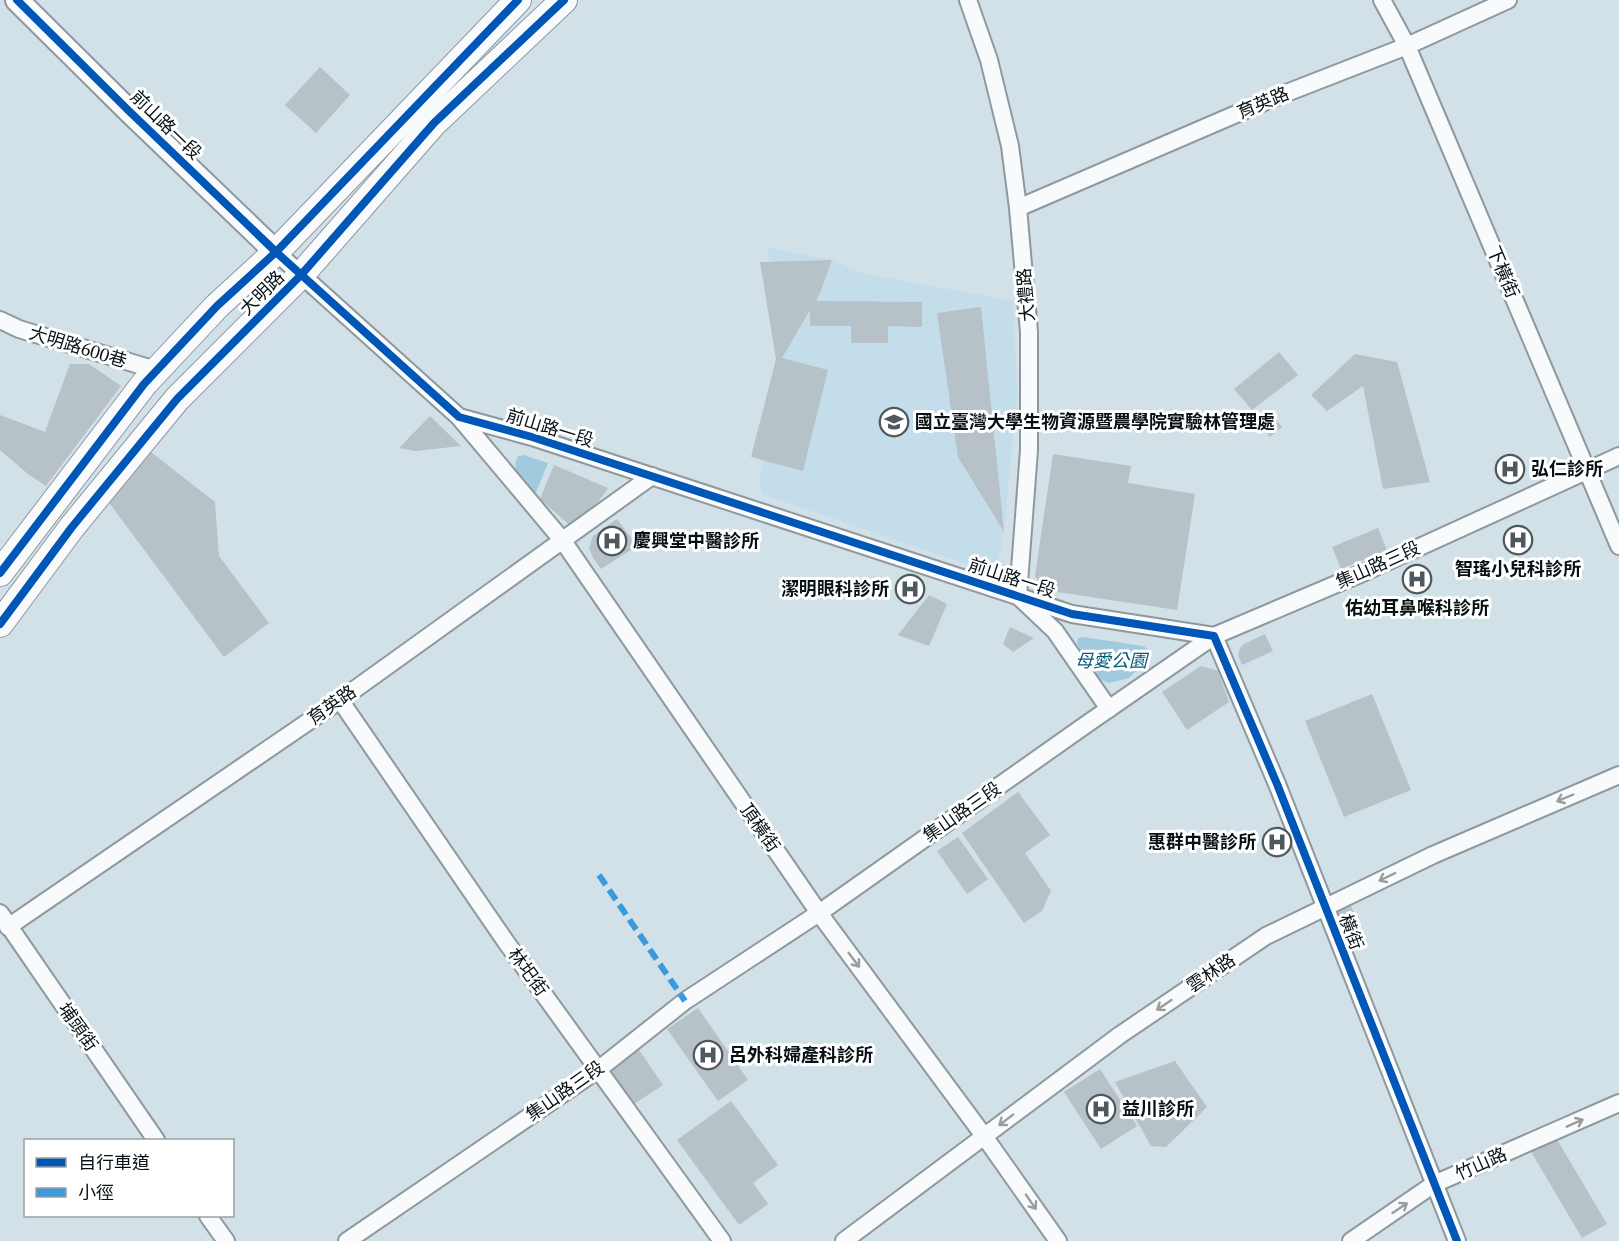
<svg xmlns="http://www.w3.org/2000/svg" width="1619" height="1241" font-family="'PT Serif','Noto Sans TC',serif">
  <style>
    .built { fill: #c3ddeb }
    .green { fill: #a2cade }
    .building { fill: #b6c1c8 }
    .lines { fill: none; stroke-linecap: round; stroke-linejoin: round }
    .street-casing { stroke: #8e989f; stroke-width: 20 }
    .secondary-casing { stroke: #8e989f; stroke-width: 26 }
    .primary-casing { stroke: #8e989f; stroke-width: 28 }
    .street { stroke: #f8fafc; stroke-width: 16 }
    .secondary { stroke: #f8fafc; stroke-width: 22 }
    .primary { stroke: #f8fafc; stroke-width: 26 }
    .quiet { stroke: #399adf; stroke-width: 6; stroke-dasharray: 12 6; stroke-linecap: butt }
    .cycleway-casing { stroke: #fff; stroke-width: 11 }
    .cycleway { stroke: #0057b8; stroke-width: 8 }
    .oneway { stroke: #989da0 }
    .labels { text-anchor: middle; stroke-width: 6; stroke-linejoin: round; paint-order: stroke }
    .street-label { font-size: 18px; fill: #071115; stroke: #fff }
    .poi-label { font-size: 18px; font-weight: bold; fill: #071115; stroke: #fff; text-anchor: start }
    .park-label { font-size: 18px; font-style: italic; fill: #045b79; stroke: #fff }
  </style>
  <rect width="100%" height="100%" fill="#d2e0e8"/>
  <polygon class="built" points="768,248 832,260 861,273 1013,301 1017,393 1004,532 998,562 983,570 763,494 759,479 767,450 778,366"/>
  <g class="green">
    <path d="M 524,455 L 548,463 L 535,495 C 526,484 509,471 518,456 Z"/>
    <polygon points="1083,637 1143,646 1149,650 1149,657 1129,678 1109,683 1097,678 1077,644 1078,638"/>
  </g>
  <g class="building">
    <polygon points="320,67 350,95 316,133 285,105"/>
    <polygon points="832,260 821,291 816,301 922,302 922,327 888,326 888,343 851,343 851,326 810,326 810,310 782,358 828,370 803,471 751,457 776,359 760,262"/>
    <polygon points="981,307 1004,532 958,457 937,313"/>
    <polygon points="1279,352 1298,375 1252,410 1234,389"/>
    <polygon points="1355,354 1397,362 1430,482 1383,489 1363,386 1327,411 1311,395"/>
    <polygon points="70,364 89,364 121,386 46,486 28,474 0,450 0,415 45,432"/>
    <polygon points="1269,412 1282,427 1270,437 1257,421"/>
    <polygon points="430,416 461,446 415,451 399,448"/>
    <polygon points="147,449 215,502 219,556 269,623 224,657 107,500"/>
    <polygon points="1053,454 1131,466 1128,483 1195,494 1177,610 1044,590 1035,576"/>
    <polygon points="554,465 608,488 588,516 574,529 540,499"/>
    <polygon points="617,519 637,546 601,569 593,558 589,548 593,536"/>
    <polygon points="1378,528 1387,550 1341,569 1332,547"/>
    <polygon points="929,595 947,604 929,646 898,635"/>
    <polygon points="1010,627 1034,638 1013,652 1003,644"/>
    <polygon points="1265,634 1273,651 1242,665 1238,655 1240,648 1244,644"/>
    <polygon points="1201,666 1218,671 1229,702 1187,730 1162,692"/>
    <polygon points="1372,694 1411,790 1344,817 1305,721"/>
    <polygon points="1018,792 1050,835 1025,853 1051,891 1042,911 1024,923 962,833"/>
    <polygon points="958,837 988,879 967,894 937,851"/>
    <polygon points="1349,901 1359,925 1337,935 1326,912"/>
    <polygon points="698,1008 748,1080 718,1101 667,1029"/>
    <polygon points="637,1047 663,1085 628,1108 602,1071"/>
    <polygon points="1175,1061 1207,1107 1166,1147 1151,1146 1115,1082"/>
    <polygon points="1100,1069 1137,1126 1101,1149 1064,1092"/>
    <polygon points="731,1101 778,1165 753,1183 768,1204 739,1225 677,1140"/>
    <polygon points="1555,1136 1607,1224 1582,1238 1530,1150"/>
  </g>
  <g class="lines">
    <g class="street-casing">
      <g id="street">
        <polyline points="968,0 989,60 1010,146 1018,208 1029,332 1029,450 1018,596 1055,631 1109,709"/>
        <polyline points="1382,0 1407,46 1619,546"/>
        <polyline points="1018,208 1271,99 1407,46 1508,0"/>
        <polyline points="276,252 459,417 532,437 1072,614 1214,636 1277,784 1457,1241"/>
        <polyline points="0,320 19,329 156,370"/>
        <polyline points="459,417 563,541 819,913 984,1136 1058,1241"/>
        <polyline points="340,700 506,942 722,1241"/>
        <polyline points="0,913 156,1140"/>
        <polyline points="8,927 340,700 652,476"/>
        <polyline points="208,1216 226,1241"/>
        <polyline points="347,1241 599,1069 685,1001 819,913 1084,726 1214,636 1367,571 1619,456"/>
        <polyline points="844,1241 1120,1035 1266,936 1433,855 1619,775"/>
        <polyline points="1351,1241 1434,1184 1619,1103"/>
      </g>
    </g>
    <g class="secondary-casing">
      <polyline id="secondary" points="17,0 129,111 276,252"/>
    </g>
    <g class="primary-casing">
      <g id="primary">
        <polyline points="0,573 144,384 217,306 276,252 518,0"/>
        <polyline points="0,624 72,527 177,399 301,275 434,123 564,0"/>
      </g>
    </g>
    <use href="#street" class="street"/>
    <use href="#secondary" class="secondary"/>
    <use href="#primary" class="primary"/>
    <polyline class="quiet" points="599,875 685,1001"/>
    <g class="cycleway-casing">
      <g id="cycleway">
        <polyline points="17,0 129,111 276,252 459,417 532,437 1072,614 1214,636 1277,784 1457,1241"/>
        <polyline points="0,573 144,384 217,306 276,252 518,0"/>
        <polyline points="0,624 72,527 177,399 301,275 434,123 564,0"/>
      </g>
    </g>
    <use href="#cycleway" class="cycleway"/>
  </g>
  <defs><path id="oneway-shaft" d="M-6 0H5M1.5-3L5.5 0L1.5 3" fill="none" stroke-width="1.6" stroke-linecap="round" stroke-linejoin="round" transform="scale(1.5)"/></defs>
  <g class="oneway">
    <use href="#oneway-shaft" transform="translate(1565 798) rotate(157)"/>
    <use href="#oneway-shaft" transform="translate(1387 877) rotate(154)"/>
    <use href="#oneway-shaft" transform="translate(854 960) rotate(53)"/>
    <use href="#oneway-shaft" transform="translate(1164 1005) rotate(146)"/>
    <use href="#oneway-shaft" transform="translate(1006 1120) rotate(143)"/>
    <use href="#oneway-shaft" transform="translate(1575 1123) rotate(-24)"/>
    <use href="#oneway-shaft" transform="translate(1031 1202) rotate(55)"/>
    <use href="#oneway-shaft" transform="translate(1400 1208) rotate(-34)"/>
  </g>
  <defs>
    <g id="university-ring" transform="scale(1.5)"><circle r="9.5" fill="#fff" stroke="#4e595f" stroke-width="1.5"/><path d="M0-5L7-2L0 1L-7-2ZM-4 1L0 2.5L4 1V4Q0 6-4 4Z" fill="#4e595f"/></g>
    <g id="hospital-ring" transform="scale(1.5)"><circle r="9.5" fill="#fff" stroke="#4e595f" stroke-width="1.5"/><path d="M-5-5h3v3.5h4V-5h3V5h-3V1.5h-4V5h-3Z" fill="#4e595f"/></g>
  </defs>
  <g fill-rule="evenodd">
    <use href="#university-ring" x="894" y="422"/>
    <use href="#hospital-ring" x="1510" y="469"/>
    <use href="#hospital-ring" x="1518" y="540"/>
    <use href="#hospital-ring" x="612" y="541"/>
    <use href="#hospital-ring" x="1417" y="579"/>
    <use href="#hospital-ring" x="910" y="589"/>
    <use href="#hospital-ring" x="1277" y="842"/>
    <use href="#hospital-ring" x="708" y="1055"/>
    <use href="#hospital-ring" x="1101" y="1109"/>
  </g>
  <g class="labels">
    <g class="street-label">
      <text transform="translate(1263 103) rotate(-23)" y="6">育英路</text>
      <text transform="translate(166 125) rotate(44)" y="6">前山路一段</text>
      <text transform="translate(1503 272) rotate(67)" y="6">下橫街</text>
      <text transform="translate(262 293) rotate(-45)" y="6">大明路</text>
      <text transform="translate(1026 295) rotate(-95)" y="6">大禮路</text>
      <text transform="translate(78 347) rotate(17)" y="6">大明路600巷</text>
      <text transform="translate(550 428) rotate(17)" y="6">前山路一段</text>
      <text transform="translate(1378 565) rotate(-24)" y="6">集山路三段</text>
      <text transform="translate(1012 578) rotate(18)" y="6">前山路一段</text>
      <text transform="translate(332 705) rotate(-35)" y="6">育英路</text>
      <text transform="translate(962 812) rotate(-35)" y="6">集山路三段</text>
      <text transform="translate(760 828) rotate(55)" y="6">頂橫街</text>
      <text transform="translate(1351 932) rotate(69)" y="6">橫街</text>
      <text transform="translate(528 972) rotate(54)" y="6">林圯街</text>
      <text transform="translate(1211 973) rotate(-34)" y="6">雲林路</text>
      <text transform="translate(78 1027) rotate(55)" y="6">埔頭街</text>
      <text transform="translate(565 1091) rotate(-35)" y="6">集山路三段</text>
      <text transform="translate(1481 1164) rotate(-24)" y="6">竹山路</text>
    </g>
    <g class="poi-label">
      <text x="915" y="428">國立臺灣大學生物資源暨農學院實驗林管理處</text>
      <text x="1531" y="475">弘仁診所</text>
      <text x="633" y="547">慶興堂中醫診所</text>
      <text x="1518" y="575" text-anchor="middle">智瑤小兒科診所</text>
      <text x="889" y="595" text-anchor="end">潔明眼科診所</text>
      <text x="1417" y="614" text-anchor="middle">佑幼耳鼻喉科診所</text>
      <text x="1256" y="848" text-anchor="end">惠群中醫診所</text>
      <text x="729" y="1061">呂外科婦產科診所</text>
      <text x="1122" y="1115">益川診所</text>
    </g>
    <g class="park-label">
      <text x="1111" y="667">母愛公園</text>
    </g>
  </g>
  <rect x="24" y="1139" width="210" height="78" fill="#ffffff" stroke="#9ca0a1" stroke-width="1.5"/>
  <rect x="36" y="1158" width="30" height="9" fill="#0057b8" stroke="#9ca0a1" stroke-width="1.5"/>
  <text x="78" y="1169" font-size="18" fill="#071115">自行車道</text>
  <rect x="36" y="1188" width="30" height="9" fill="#399adf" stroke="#9ca0a1" stroke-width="1.5"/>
  <text x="78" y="1199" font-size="18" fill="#071115">小徑</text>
</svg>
